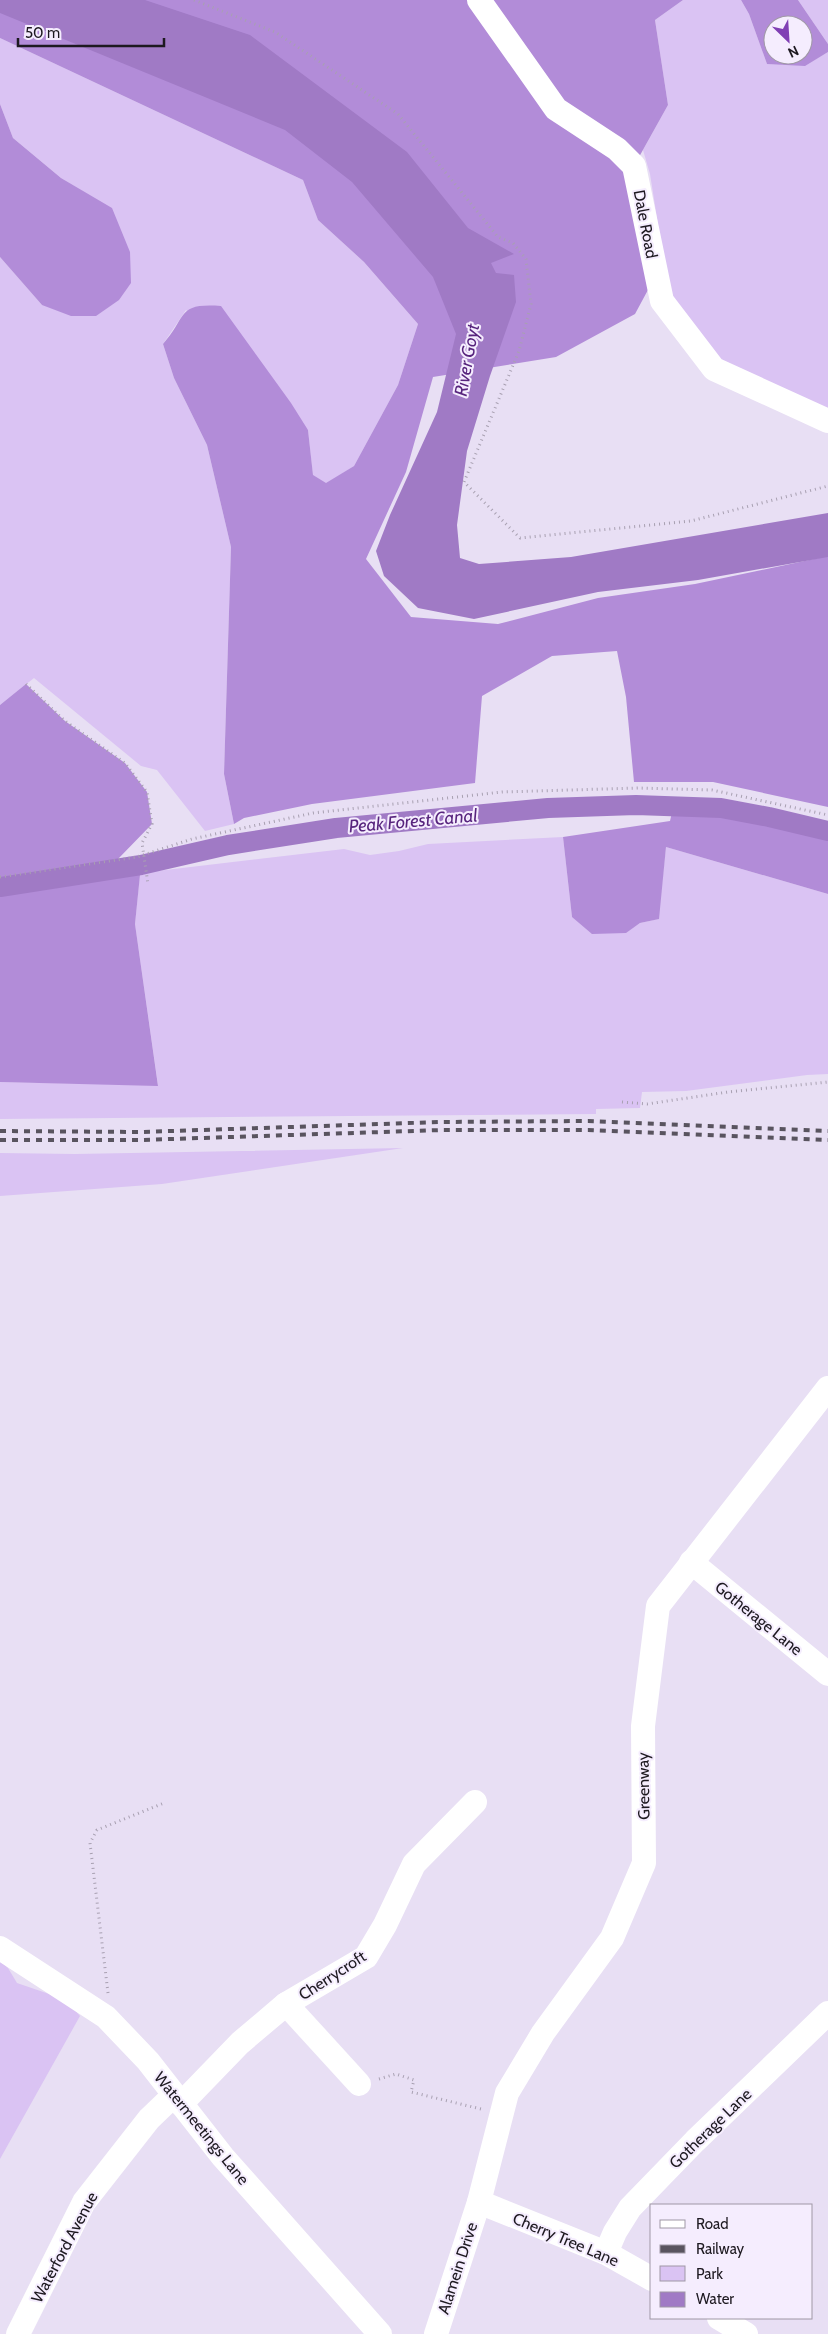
<svg xmlns="http://www.w3.org/2000/svg" width="828" height="2334" font-family="Cabin,sans-serif">
  <style>
    .green { fill: #dac3f3 }
    .forest { fill: #b28cd8; fill-rule: evenodd }
    .water { fill: #a07ac5 }
    .lines { fill: none; stroke-linecap: round; stroke-linejoin: round }
    .canal { stroke: #a07ac5; stroke-width: 20 }
    .path { stroke: #a8a0b1; stroke-width: 3; stroke-dasharray: 1 4; stroke-linecap: butt }
    .street { stroke: #fff; stroke-width: 24 }
    .rail { stroke: #59545f; stroke-width: 4; stroke-dasharray: 6 6; stroke-linecap: butt }
    .labels { text-anchor: middle; stroke-width: 4; stroke-linejoin: round; paint-order: stroke }
    .street-label { font-size: 16px; fill: #1d1920; stroke: #f5edfe }
    .water-label { font-size: 18px; font-style: italic; fill: #57247d; stroke: #f5edfe }
  </style>
  <rect width="100%" height="100%" fill="#e8dff4"/>
  <g class="green">
    <polygon points="683,0 741,0 749,14 767,64 805,65 828,52 828,412 718,361 669,294 650,174 643,150 668,105 655,20"/>
    <polygon points="798,0 828,0 828,44"/>
    <polygon points="0,38 303,180 318,220 364,262 418,324 398,385 354,466 326,484 313,476 308,430 186,310 163,344 174,378 207,445 231,547 224,774 234,824 205,831 157,770 141,766 34,678 0,705 0,257 42,305 112,209 61,178 13,138 0,104"/>
    <polygon points="563,837 572,917 625,933 640,923 658,919 666,847 828,894 828,1074 807,1075 686,1091 642,1092 640,1108 596,1109 596,1114 0,1119 0,1082 158,1085 135,924 140,873 344,849 370,855 399,851 428,844"/>
    <polygon points="403,1148 162,1184 0,1196 0,1153 75,1154"/>
    <polygon points="0,1961 8,1968 17,1983 55,1996 73,2008 80,2016 0,2159"/>
  </g>
  <g class="forest">
    <path d="M 0,0 L 683,0 L 655,20 L 668,105 L 634,166 L 656,275 L 635,314 L 556,357 L 433,377 L 406,472 L 366,559 L 411,617 L 498,624 L 598,598 L 695,584 L 828,556 L 828,807 L 713,782 L 634,782 L 626,697 L 617,651 L 552,656 L 482,696 L 475,783 L 312,804 L 244,818 L 234,824 L 224,774 L 231,547 L 207,445 L 174,378 L 163,344 C 188,316 176,303 221,306 L 291,403 L 308,430 L 313,475 L 326,483 L 354,466 L 398,385 L 418,324 L 364,262 L 318,220 L 303,180 L 0,38 Z"/>
    <path d="M 741,0 L 798,0 L 828,44 L 828,52 L 805,66 L 767,64 L 749,14 ZM 773,25 L 803,25 L 803,55 L 773,55 Z"/>
    <polygon points="0,104 13,138 61,178 112,208 130,252 131,283 119,300 96,316 71,316 42,305 0,257"/>
    <polygon points="26,684 65,721 125,763 147,792 152,824 118,859 116,867 141,865 135,924 158,1086 0,1082 0,705"/>
    <polygon points="673,808 721,808 769,817 828,831 828,894 666,847 659,919 640,923 626,933 592,934 572,917 563,837 670,821"/>
  </g>
  <polygon class="water" points="0,0 145,0 250,35 407,152 468,228 514,254 491,263 496,273 514,275 516,302 490,376 467,451 457,525 460,558 479,564 571,557 828,513 828,557 698,580 598,592 474,619 418,608 384,576 376,551 390,515 437,412 456,334 433,277 352,182 285,130 0,13"/>
  <g class="lines">
    <polyline class="canal" points="0,887 141,865 228,845 336,828 548,808 636,805 721,808 769,817 828,831"/>
    <g class="path">
      <polyline points="194,0 275,32 398,114 498,237 513,243 526,259 531,304 519,351 464,482 520,538 691,521 828,486"/>
      <polyline points="26,684 65,721 125,763 147,792 152,824 142,843 148,884"/>
      <polyline points="0,877 137,857 192,839 313,813 502,792 638,788 712,790 828,815"/>
      <polyline points="622,1102 647,1104 728,1092 828,1082"/>
      <polyline points="108,1993 90,1843 97,1830 164,1803"/>
      <polyline points="379,2079 396,2074 414,2080 411,2092 481,2109"/>
    </g>
    <g class="street">
      <polyline points="479,0 556,109 617,149 634,166 662,301 714,369 828,421"/>
      <polyline points="691,1562 828,1674"/>
      <polyline points="0,1948 106,2017 148,2061 223,2157 380,2334"/>
      <polyline points="286,2004 359,2084"/>
      <polyline points="181,2104 240,2043 286,2004 366,1957 385,1925 414,1864 475,1802"/>
      <polyline points="479,2202 606,2253 652,2279"/>
      <polyline points="606,2253 615,2232 630,2208 695,2141 828,2013"/>
      <polyline points="719,2318 746,2334"/>
      <polyline points="18,2334 84,2202 149,2119 174,2095"/>
      <polyline points="436,2334 479,2202 507,2093 543,2033 612,1938 644,1863 643,1726 658,1606 828,1388"/>
    </g>
    <g class="rail">
      <polyline points="0,1131 141,1132 440,1122 588,1121 828,1131"/>
      <polyline points="0,1140 141,1140 442,1130 588,1130 828,1140"/>
    </g>
  </g>
  <g class="labels">
    <g class="street-label">
      <text transform="translate(646 224) rotate(79)" y="6">Dale Road</text>
      <text transform="translate(759 1618) rotate(39)" y="6">Gotherage Lane</text>
      <text transform="translate(643 1786) rotate(-91)" y="6">Greenway</text>
      <text transform="translate(332 1975) rotate(-33)" y="6">Cherrycroft</text>
      <text transform="translate(202 2128) rotate(51)" y="6">Watermeetings Lane</text>
      <text transform="translate(710 2128) rotate(-44)" y="6">Gotherage Lane</text>
      <text transform="translate(566 2239) rotate(23)" y="6">Cherry Tree Lane</text>
      <text transform="translate(64 2247) rotate(-62)" y="6">Waterford Avenue</text>
      <text transform="translate(457 2268) rotate(-72)" y="6">Alamein Drive</text>
    </g>
    <g class="water-label">
      <text transform="translate(467 360) rotate(-80)" y="6">River Goyt</text>
      <text transform="translate(413 821) rotate(-5)" y="6">Peak Forest Canal</text>
    </g>
  </g>
  <rect x="650" y="2204" width="162" height="115" fill="#f5edfe" stroke="#9f98a5"/>
  <rect x="660" y="2220" width="25" height="8" fill="#ffffff" stroke="#9f98a5"/>
  <text x="696" y="2229" font-size="15" fill="#1d1920">Road</text>
  <rect x="660" y="2245" width="25" height="8" fill="#59545f" stroke="#9f98a5"/>
  <text x="696" y="2254" font-size="15" fill="#1d1920">Railway</text>
  <rect x="660" y="2266" width="25" height="15" fill="#dac3f3" stroke="#9f98a5"/>
  <text x="696" y="2279" font-size="15" fill="#1d1920">Park</text>
  <rect x="660" y="2292" width="25" height="15" fill="#a07ac5" stroke="#9f98a5"/>
  <text x="696" y="2304" font-size="15" fill="#1d1920">Water</text>
  <g transform="translate(788 40) rotate(155)"><circle r="24" fill="#f5edfe" stroke="#9f98a5"/>
  <path d="M0-4L9 19L0 12L-9 19Z" fill="#803fb4"/>
  <text y="-8" font-size="14" font-weight="bold" text-anchor="middle" fill="#1d1920">N</text>
  </g>
  <path d="M18 38v8h146v-8" fill="none" stroke="#1d1920" stroke-width="2.5"/>
  <text x="25" y="38" font-size="15" fill="#1d1920" stroke="#f5edfe" stroke-width="4" paint-order="stroke">50 m</text>
</svg>
